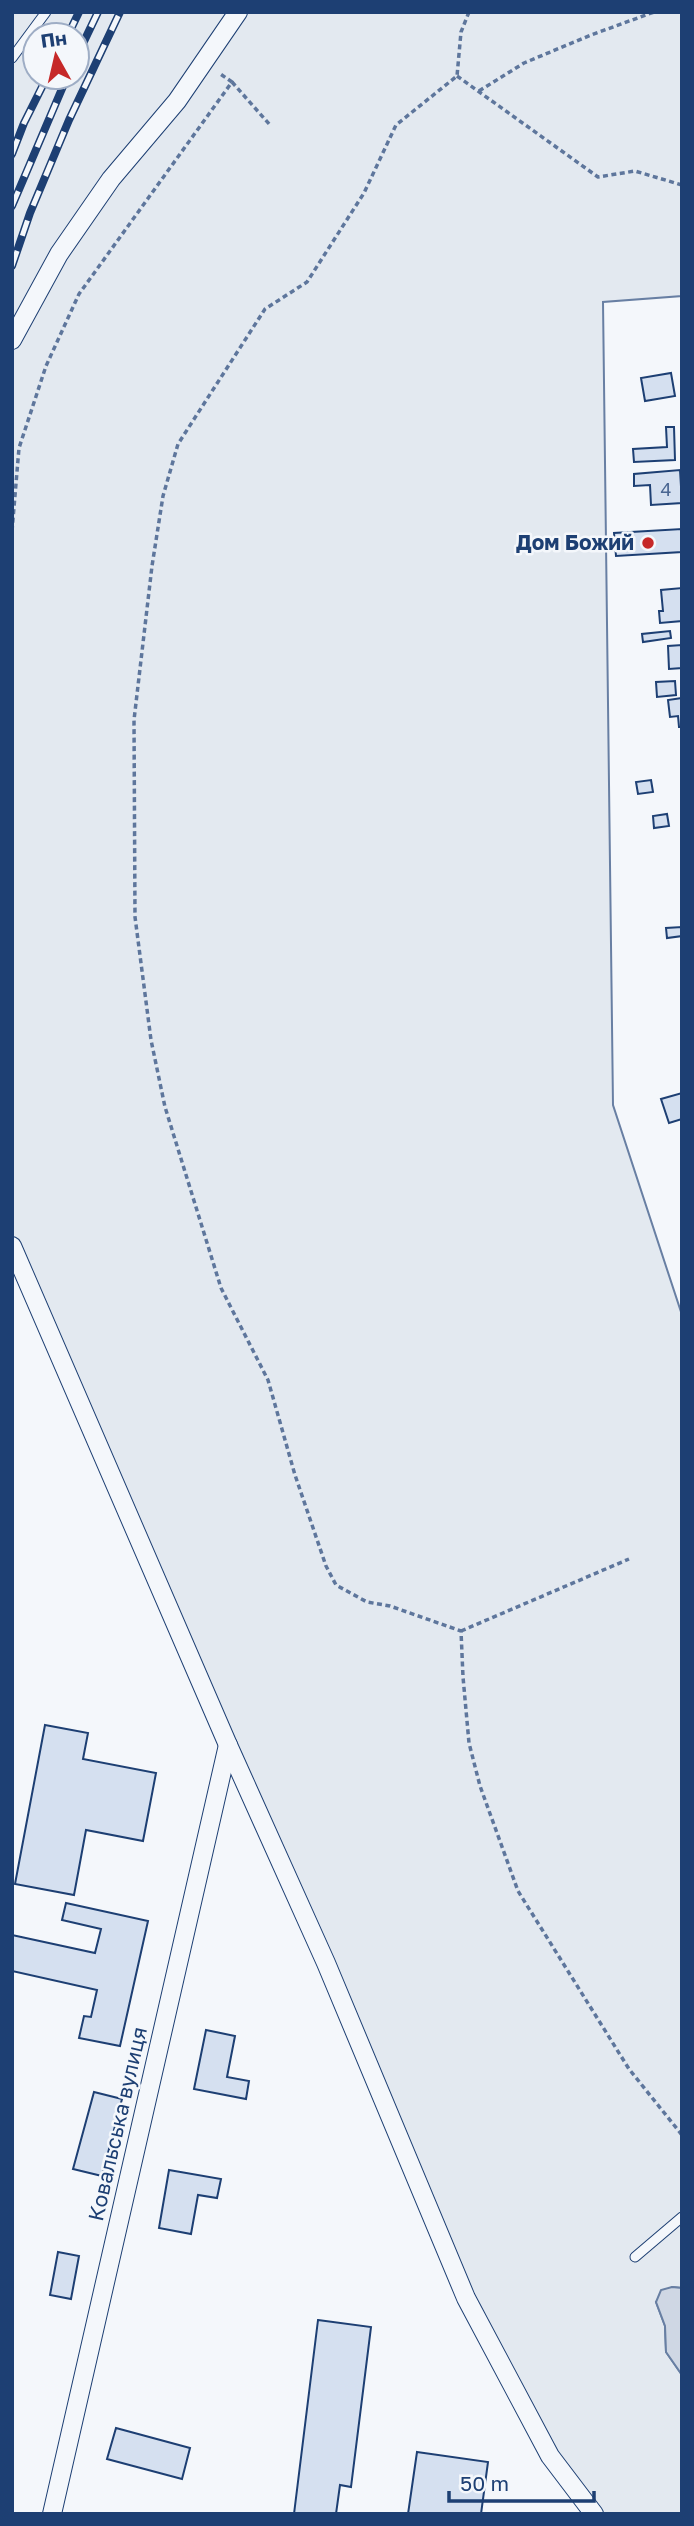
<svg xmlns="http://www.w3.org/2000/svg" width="694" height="2526" font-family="'Golos Text',sans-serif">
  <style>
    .green { fill: #e3e9f0; stroke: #687fa3; stroke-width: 2; fill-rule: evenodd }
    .water { fill: #cfd7e4; stroke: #687fa3; stroke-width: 2 }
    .building { fill: #d5e0f0; stroke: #1d3f73; stroke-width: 2 }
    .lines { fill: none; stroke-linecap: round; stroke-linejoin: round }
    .lane-casing { stroke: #1d3f73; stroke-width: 11 }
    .street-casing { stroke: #1d3f73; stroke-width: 20 }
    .path { stroke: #5e769c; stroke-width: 3.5; stroke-dasharray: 5 3.5; stroke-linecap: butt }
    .lane { stroke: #f4f7fb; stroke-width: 9 }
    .street { stroke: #f4f7fb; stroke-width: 18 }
    .rail-casing { stroke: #1d3f73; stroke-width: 8 }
    .rail { stroke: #f4f7fb; stroke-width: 5; stroke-dasharray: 16; stroke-linecap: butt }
    .poi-dot { fill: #c62828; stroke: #f4f7fb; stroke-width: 2.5 }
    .labels { text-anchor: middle; stroke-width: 5; stroke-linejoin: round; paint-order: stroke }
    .number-label { font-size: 18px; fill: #4b6792 }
    .poi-label { font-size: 21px; font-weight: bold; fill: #1d3f73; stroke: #f4f7fb; text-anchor: end }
    .street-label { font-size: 21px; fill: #1d3f73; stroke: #f4f7fb }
  </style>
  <rect width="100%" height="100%" fill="#f4f7fb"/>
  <path class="green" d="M 12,12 L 682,12 L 682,296 L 603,302 L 613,1105 L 682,1315 L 682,2288 L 672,2287 L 656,2302 L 665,2326 L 666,2352 L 682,2375 L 682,2514 L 594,2514 L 466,2298 L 12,1246 ZM 35,35 L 77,35 L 77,77 L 35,77 Z"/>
  <polygon class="water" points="672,2287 682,2288 682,2375 666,2352 665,2326 656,2302 661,2290"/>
  <g class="building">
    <polygon points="671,373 675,396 645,401 641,378"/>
    <polygon points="666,427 674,427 675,460 634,462 633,449 667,447"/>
    <polygon points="680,470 682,503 651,505 650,485 634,486 634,474"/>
    <polygon points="682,529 682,552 616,556 614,533"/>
    <polygon points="682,588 682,621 660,623 659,611 663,611 661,590"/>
    <polygon points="670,631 671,638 643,642 642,634"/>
    <polygon points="682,645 682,668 669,669 668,646"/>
    <polygon points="675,681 676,695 657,697 656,682"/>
    <polygon points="682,698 682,727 679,727 678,716 670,717 668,700"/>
    <polygon points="651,780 653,792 638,794 636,782"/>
    <polygon points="667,814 669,826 654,828 653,816"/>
    <polygon points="682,927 682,936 667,938 666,928"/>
    <polygon points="682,1093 682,1119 669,1123 661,1099"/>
    <polygon points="45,1725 88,1733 83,1759 156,1773 143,1841 86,1830 74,1895 15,1884"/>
    <polygon points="66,1903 148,1921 120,2046 79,2038 84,2016 91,2017 97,1990 12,1971 12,1935 95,1953 101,1929 62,1920"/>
    <polygon points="206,2030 235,2036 227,2077 249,2081 246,2099 194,2089"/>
    <polygon points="94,2092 122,2099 102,2176 73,2169"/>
    <polygon points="169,2170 221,2179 217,2198 198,2195 191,2234 159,2228"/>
    <polygon points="58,2252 79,2256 71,2299 50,2295"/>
    <polygon points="318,2320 371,2327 351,2487 340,2485 336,2514 294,2514"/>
    <polygon points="116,2428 190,2448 182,2479 107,2459"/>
    <polygon points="417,2452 488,2462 481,2514 408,2514"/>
  </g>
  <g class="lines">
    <g class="lane-casing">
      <g id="lane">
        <polyline points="12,58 46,12"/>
        <polyline points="635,2257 682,2217"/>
      </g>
    </g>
    <g class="street-casing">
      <g id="street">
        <polyline points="12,340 59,254 111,179 177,101 238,12"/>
        <polyline points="12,1246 228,1745 326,1963 466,2298 550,2456 594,2514"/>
        <polyline points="52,2514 228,1745"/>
      </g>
    </g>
    <g class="path">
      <polyline points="469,12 461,32 457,76 396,125 364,193 307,282 265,309 178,444 163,496 152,566 134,720 135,917 151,1040 165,1107 221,1288 268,1380 295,1475 326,1566 336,1585 367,1602 390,1606 461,1631 463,1677 469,1743 480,1786 518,1891 629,2069 682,2135"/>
      <polyline points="457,76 598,177 635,171 682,185"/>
      <polyline points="232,82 270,125"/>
      <polyline points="479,91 524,63 591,35 654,12"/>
      <polyline points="12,531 19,448 46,366 79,294 232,82 219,73"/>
      <polyline points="461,1631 629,1559"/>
    </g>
    <use href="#lane" class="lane"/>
    <use href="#street" class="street"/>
    <g class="rail-casing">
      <g id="rail">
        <polyline points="68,35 79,12"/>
        <polyline points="77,56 98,12"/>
        <polyline points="12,154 24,123 47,77"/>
        <polyline points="12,206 67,77"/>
        <polyline points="12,266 30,213 69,120 120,12"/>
      </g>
    </g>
    <use href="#rail" class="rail"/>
  </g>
  <circle class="poi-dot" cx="648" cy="543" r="7"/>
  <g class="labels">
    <g class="number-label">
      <text x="666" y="496">4</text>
    </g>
    <g class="poi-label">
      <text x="634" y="550">Дом Божий</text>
    </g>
    <g class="street-label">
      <text transform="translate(118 2124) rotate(-77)" y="7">Ковальська вулиця</text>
    </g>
  </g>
  <rect width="694" height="2526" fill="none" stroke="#1d3f73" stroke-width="28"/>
  <g transform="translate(56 56) rotate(352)"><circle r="33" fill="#f4f7fb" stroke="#9eadc5" stroke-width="2"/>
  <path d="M0-5L12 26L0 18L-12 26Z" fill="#c62828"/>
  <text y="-10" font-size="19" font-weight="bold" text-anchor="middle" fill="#1d3f73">Пн</text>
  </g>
  <path d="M449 2491v10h145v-10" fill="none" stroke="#1d3f73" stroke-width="3.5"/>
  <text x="460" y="2491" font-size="21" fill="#1d3f73" stroke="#f4f7fb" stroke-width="5" paint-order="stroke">50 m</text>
</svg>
